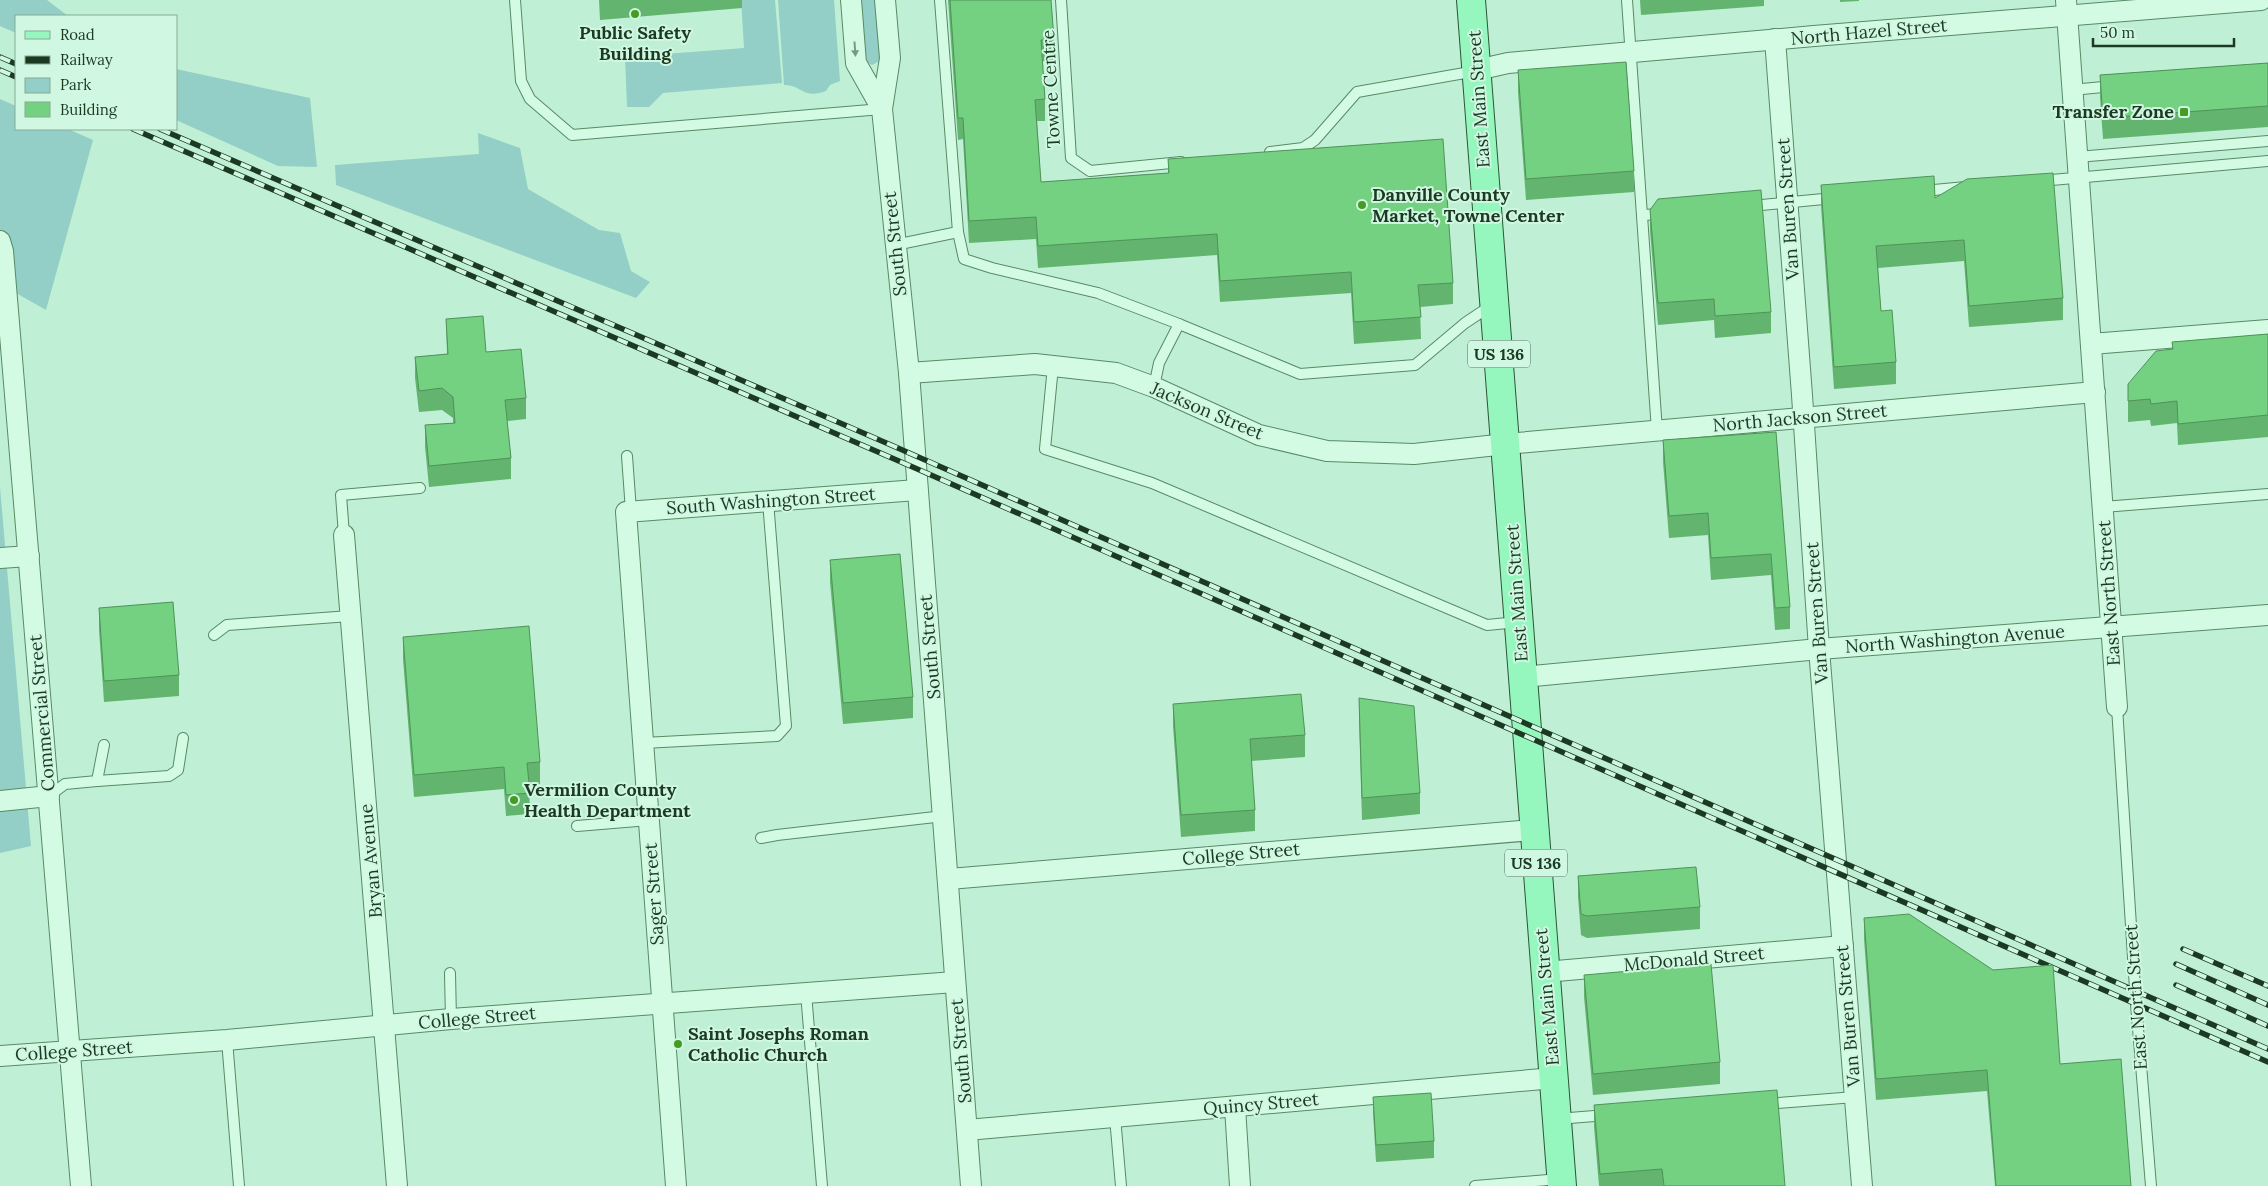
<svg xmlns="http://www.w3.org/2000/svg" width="2268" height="1186" font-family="Lora,serif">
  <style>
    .green { fill: #93cfc6 }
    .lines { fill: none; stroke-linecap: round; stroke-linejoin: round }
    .service-casing { stroke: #578a64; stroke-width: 12 }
    .minor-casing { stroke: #578a64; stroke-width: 22 }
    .primary-casing { stroke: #2b5734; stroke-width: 30 }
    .service { stroke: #d3fbe4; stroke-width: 10 }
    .minor { stroke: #d3fbe4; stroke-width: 20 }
    .primary { stroke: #95f6be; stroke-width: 28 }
    .rail-casing { stroke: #1c3922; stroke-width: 5.5 }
    .rail { stroke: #cff7e1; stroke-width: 4; stroke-dasharray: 11; stroke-linecap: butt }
    .wall { fill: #63b46f }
    .building { fill: #73d181; stroke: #50925a }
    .oneway { fill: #789a83 }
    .poi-dot { fill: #449c23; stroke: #cff7e1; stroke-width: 2 }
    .labels { text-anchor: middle; stroke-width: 4; stroke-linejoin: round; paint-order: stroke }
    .shield { fill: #cff7e1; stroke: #52725b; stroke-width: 1 }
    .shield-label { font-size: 16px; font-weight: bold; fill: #1c3922 }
    .street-label { font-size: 18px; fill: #1c3922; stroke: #cff7e1 }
    .poi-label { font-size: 18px; font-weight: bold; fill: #1c3922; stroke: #cff7e1; text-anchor: start }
  </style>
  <rect width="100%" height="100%" fill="#bff0d5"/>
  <g class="green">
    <polygon points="0,0 47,0 68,16 16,16 16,33 0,26"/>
    <polygon points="741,0 775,0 782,83 663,93 649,107 627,107 625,57 744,48"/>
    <path d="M 778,0 L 834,0 L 840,81 L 830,85 L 826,91 C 803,100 801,84 784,85 Z"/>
    <polygon points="859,0 877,0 881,57 878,62 872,65 865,61"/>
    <polygon points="176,69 310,98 317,167 278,166 176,120"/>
    <polygon points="0,99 16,106 16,129 68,129 93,140 46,310 0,284"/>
    <polygon points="478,133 520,148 528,189 599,230 620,233 631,271 650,282 636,298 336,185 335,165 479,154"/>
    <polygon points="0,487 31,846 0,853"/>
  </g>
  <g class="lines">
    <g class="service-casing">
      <g id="service">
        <polyline points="515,0 521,81 530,99 572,135 882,109"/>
        <polyline points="940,0 958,232 964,259 992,268 1098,293 1179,324 1159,363 1154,387"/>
        <polyline points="1061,0 1071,158 1090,171 1181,162"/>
        <polyline points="1627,0 1657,431"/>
        <polyline points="2072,90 2113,86"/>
        <polyline points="1270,152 1303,148 1315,140 1357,92 1476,71"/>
        <polyline points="2077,157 2268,141"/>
        <polyline points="2040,181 2268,161"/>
        <polyline points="1923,191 1966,187"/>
        <polyline points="1751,206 1834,198"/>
        <polyline points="1642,215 1662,214"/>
        <polyline points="895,245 958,232"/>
        <polyline points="1179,324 1300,374 1415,365 1465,323 1492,305"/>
        <polyline points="1053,366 1045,449 1152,483 1487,625 1518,622"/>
        <polyline points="627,456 631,511"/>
        <polyline points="2103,507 2268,494"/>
        <polyline points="344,535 341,495 420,488"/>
        <polyline points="214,635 227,625 350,616"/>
        <polyline points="2117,707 2136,1004 2151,1186"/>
        <polyline points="643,743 777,736 786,726 768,501"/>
        <polyline points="97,781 169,776 178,770 183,738"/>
        <polyline points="49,796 65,784 97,781 104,745"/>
        <polyline points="577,826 649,820"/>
        <polyline points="761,838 777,835 944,816"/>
        <polyline points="450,973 451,1019"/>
        <polyline points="806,993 822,1186"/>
        <polyline points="227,1040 239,1186"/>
        <polyline points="1766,1104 1855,1097"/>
        <polyline points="1115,1117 1121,1186"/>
        <polyline points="1557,1119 1607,1115"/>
        <polyline points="1475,1186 1560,1179"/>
      </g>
    </g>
    <g class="minor-casing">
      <g id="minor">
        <polyline points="851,0 856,63 882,109"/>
        <polyline points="885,0 890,58 882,109 909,373 971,1186"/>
        <polyline points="2066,0 2117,707"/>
        <polyline points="1775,39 1802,395 1819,649 1862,1186"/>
        <polyline points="1477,70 1508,63 1814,36 2261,0"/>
        <polyline points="0,241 3,251 81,1186"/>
        <polyline points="2091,344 2268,330"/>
        <polyline points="909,373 1035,364 1116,373 1154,387 1259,435 1327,451 1414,454 1506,444 2095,392"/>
        <polyline points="344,535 397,1186"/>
        <polyline points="0,558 29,556"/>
        <polyline points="1523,677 1819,649 2268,615"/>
        <polyline points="0,801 49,796"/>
        <polyline points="949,879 1533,830"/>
        <polyline points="1545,972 1843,946"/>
        <polyline points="0,1056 227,1040 451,1019 955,982"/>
        <polyline points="1235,1107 1240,1186"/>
        <polyline points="967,1130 1554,1078"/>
        <polyline points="676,1186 626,512 917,490"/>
      </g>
    </g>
    <g class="primary-casing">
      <polyline id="primary" points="1471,0 1562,1186"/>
    </g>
    <use href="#service" class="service"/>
    <use href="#minor" class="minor"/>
    <use href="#primary" class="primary"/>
    <g class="rail-casing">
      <g id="rail">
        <polyline points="0,57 16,64"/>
        <polyline points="0,70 16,77"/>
        <polyline points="133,129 915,468 2268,1062"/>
        <polyline points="160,129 891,445 2268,1049"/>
        <polyline points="2183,949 2268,986"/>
        <polyline points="2176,964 2268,1005"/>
        <polyline points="2176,985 2268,1026"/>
      </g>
    </g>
    <use href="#rail" class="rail"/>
  </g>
  <g class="wall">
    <polygon points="599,0 742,0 742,8 600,20"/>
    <polygon points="948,0 1051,0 1054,39 1054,61 1042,61 1045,99 1045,121 1037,121 1041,182 1168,173 1168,159 1453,283 1453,304 1420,307 1421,339 1354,344 1351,293 1220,302 1217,255 1038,268 1036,239 969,243 963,139 958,140"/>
    <polygon points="1640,0 1764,0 1764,6 1641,15"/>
    <polygon points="1840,0 1859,0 1859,1 1840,2"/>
    <polygon points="2268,63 2268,127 2103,139 2100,97 2100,75"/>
    <polygon points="1518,70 1634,171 1634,192 1526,200 1518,92"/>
    <polygon points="1821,185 1935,198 2063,298 2063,320 1969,327 1964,261 1878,268 1881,311 1896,362 1896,384 1834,389 1821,206"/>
    <polygon points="1650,210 1771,312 1771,333 1715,338 1714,320 1658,325 1650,231"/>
    <polygon points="446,319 486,352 526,398 526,419 507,421 511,458 511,479 429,487 425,447 425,425 453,423 453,418 442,410 419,412 415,378 415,357 447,354"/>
    <polygon points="2268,334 2268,437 2178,445 2177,423 2151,426 2150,420 2128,422 2128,384 2172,349 2172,342"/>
    <polygon points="1776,432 1790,607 1790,629 1775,630 1771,575 1711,580 1708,535 1669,538 1663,462 1663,440"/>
    <polygon points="830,560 913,697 913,718 843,724 830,582"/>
    <polygon points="99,608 179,675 179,696 104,702 99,630"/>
    <polygon points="403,637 540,762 540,784 529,785 530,814 506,816 504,789 414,797 403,659"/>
    <polygon points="1359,698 1420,793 1420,814 1362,820 1359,719"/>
    <polygon points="1173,704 1305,735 1305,757 1251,761 1255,810 1255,831 1181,837 1173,726"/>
    <polygon points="1578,876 1700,907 1700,929 1587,938 1581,935 1578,897"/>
    <polygon points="1864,918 2060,1064 2131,1186 1995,1186 1987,1091 1876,1100 1864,939"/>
    <polygon points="1584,975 1720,1062 1720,1084 1593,1095 1584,997"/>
    <polygon points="1373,1097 1434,1141 1434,1158 1376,1162 1373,1113"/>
    <polygon points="1594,1105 1785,1186 1599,1186 1594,1127"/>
  </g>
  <g class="building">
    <polygon points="950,0 1051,0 1054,39 1041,40 1045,99 1035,100 1041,182 1169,173 1168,159 1443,139 1453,283 1418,285 1421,317 1354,322 1351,272 1220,281 1217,234 1038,246 1036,217 969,221 963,118 958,118"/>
    <polygon points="1626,62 1634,171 1526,179 1518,70"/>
    <polygon points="2268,63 2268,106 2103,118 2100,75"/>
    <polygon points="2053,173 2063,298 1969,306 1964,240 1876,246 1881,311 1892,310 1896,362 1834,367 1821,185 1934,176 1935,198 1967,179"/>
    <polygon points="1761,190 1771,312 1715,316 1714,299 1658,303 1650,210 1658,199"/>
    <polygon points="483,316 486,352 521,349 526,398 505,400 511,458 429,466 425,425 455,423 453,397 442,388 419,391 415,357 448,354 446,319"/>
    <polygon points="2268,334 2268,415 2178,424 2177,401 2151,404 2150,399 2128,401 2128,384 2156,351 2173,349 2172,342"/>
    <polygon points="1776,432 1790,607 1775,608 1771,554 1711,558 1708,513 1669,516 1663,440"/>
    <polygon points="900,554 913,697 843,703 830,560"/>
    <polygon points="173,602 179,675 104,681 99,608"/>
    <polygon points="529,626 540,762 527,763 530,793 506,795 504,767 414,775 403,637"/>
    <polygon points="1301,694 1305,735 1250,739 1255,810 1181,815 1173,704"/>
    <polygon points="1359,698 1414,706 1420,793 1362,798"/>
    <polygon points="1696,867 1700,907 1587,916 1581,914 1578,876"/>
    <polygon points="1909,914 1993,970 2053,965 2060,1064 2121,1059 2131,1186 1996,1186 1987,1070 1876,1079 1864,918"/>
    <polygon points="1711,964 1720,1062 1593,1074 1584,975"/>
    <polygon points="1777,1090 1785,1186 1664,1186 1662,1169 1600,1174 1594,1105"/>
    <polygon points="1431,1093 1434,1141 1376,1145 1373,1097"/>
  </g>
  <defs><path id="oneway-solid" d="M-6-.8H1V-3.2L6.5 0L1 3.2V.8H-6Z" transform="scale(1.25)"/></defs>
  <use class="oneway" href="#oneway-solid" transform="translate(855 49) rotate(86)"/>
  <g class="poi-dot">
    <circle cx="635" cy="14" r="5"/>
    <rect x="2179" y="107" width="10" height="10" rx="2.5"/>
    <circle cx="1362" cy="205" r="5"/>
    <circle cx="514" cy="800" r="5"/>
    <circle cx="678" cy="1044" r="5"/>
  </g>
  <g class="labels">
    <g class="shield">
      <rect x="1468" y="340.5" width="62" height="27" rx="4"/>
      <rect x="1505" y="849.5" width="62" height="27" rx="4"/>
    </g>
    <g class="shield-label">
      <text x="1499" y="360">US 136</text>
      <text x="1536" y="869">US 136</text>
    </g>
    <g class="street-label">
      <text transform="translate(1869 32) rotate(-5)" y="6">North Hazel Street</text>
      <text transform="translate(1051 89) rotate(-93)" y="6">Towne Centre</text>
      <text transform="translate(1479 99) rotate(-94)" y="6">East Main Street</text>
      <text transform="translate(1788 209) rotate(-94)" y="6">Van Buren Street</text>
      <text transform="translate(895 244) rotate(-96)" y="6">South Street</text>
      <text transform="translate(1207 411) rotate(23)" y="6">Jackson Street</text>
      <text transform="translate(1800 418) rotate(-5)" y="6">North Jackson Street</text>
      <text transform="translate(771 501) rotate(-4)" y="6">South Washington Street</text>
      <text transform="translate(1517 593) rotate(-94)" y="6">East Main Street</text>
      <text transform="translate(2109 593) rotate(-94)" y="6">East North Street</text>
      <text transform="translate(1817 613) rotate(-94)" y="6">Van Buren Street</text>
      <text transform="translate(1955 639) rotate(-4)" y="6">North Washington Avenue</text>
      <text transform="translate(930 647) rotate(-95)" y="6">South Street</text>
      <text transform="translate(42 713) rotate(-95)" y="6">Commercial Street</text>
      <text transform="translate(1241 854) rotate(-5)" y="6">College Street</text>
      <text transform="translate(371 861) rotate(-95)" y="6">Bryan Avenue</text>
      <text transform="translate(654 894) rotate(-94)" y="6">Sager Street</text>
      <text transform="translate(1694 959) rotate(-5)" y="6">McDonald Street</text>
      <text transform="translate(1547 997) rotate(-95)" y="6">East Main Street</text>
      <text transform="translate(2136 997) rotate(-94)" y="6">East North Street</text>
      <text transform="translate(1848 1016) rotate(-95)" y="6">Van Buren Street</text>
      <text transform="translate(477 1018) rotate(-5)" y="6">College Street</text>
      <text transform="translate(74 1051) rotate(-4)" y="6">College Street</text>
      <text transform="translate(961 1051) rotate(-95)" y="6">South Street</text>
      <text transform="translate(1261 1104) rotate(-5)" y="6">Quincy Street</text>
    </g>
    <g class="poi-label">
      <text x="635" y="39" text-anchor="middle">Public Safety<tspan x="635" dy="21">Building</tspan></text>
      <text x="2174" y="118" text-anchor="end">Transfer Zone</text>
      <text x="1372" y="201">Danville County<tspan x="1372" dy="21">Market, Towne Center</tspan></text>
      <text x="524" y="796">Vermilion County<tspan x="524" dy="21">Health Department</tspan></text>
      <text x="688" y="1040">Saint Josephs Roman<tspan x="688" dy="21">Catholic Church</tspan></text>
    </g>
  </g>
  <rect x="15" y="15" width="162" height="115" fill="#cff7e1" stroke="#87ab95"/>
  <rect x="25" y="31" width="25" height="8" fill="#95f6be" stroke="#87ab95"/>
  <text x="60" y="40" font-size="15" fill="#1c3922">Road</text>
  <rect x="25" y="56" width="25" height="8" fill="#1c3922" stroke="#87ab95"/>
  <text x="60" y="65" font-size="15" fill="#1c3922">Railway</text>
  <rect x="25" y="78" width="25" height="15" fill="#93cfc6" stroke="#87ab95"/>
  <text x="60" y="90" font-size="15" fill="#1c3922">Park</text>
  <rect x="25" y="102" width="25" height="15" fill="#73d181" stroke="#87ab95"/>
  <text x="60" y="115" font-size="15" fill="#1c3922">Building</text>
  <path d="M2093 38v8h141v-8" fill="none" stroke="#1c3922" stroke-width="2.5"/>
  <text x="2100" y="38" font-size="15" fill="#1c3922" stroke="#cff7e1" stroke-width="4" paint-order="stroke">50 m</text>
</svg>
